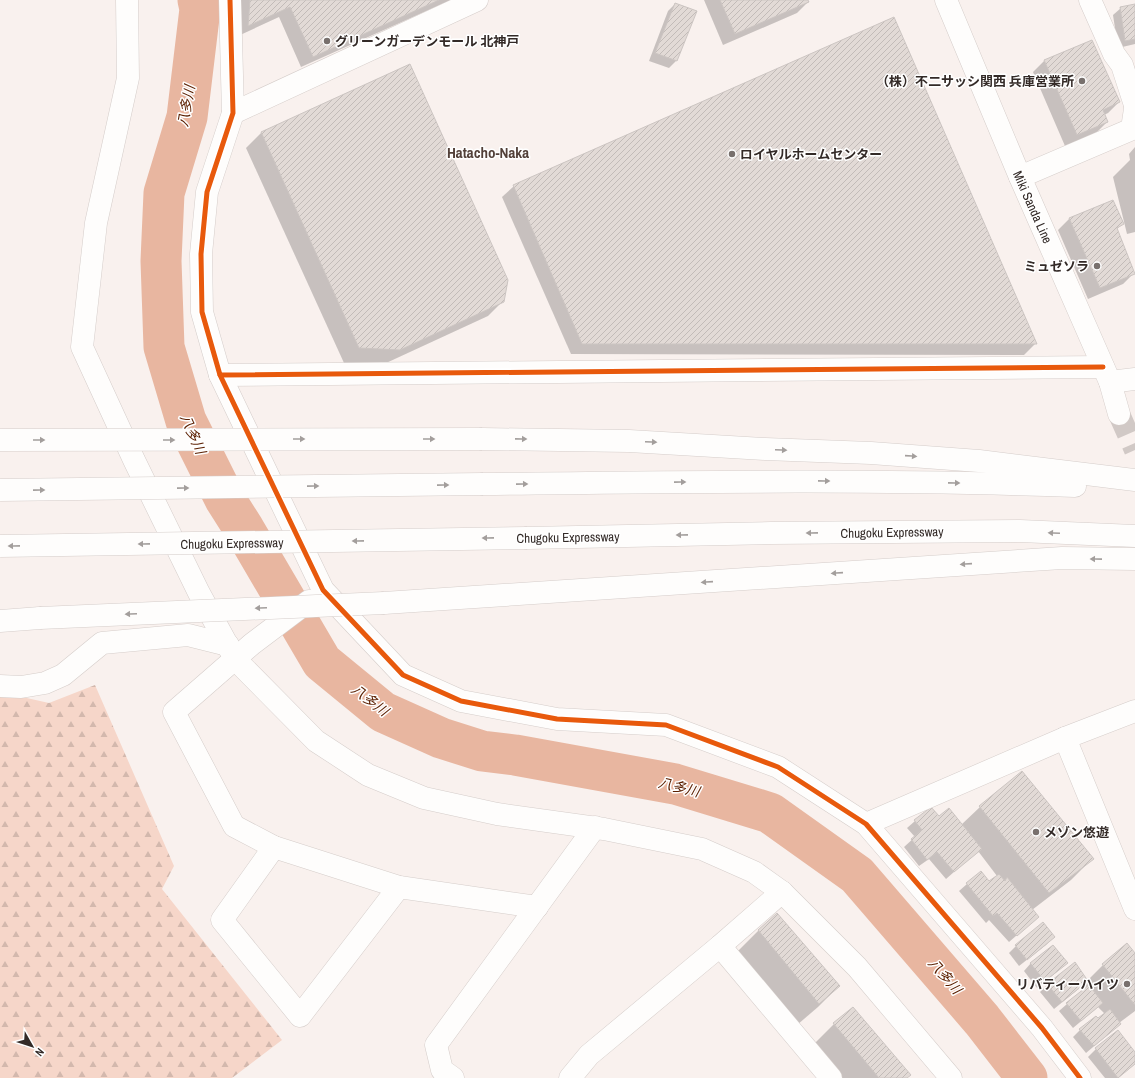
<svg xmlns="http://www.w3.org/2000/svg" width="1135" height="1078" font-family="'Archivo Narrow','Noto Sans JP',sans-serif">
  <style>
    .forest { fill: url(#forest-firs) }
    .shadow { fill: #0003 }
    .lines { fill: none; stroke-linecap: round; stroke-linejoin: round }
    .river { stroke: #e8b6a0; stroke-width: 41 }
    .building { fill: url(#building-hatch); stroke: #ccc5c2 }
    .primary-tunnel { stroke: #d1c9c6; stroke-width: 22; stroke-dasharray: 22 11; stroke-linecap: butt }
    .minor-casing { stroke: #d5cdca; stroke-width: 23 }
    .tertiary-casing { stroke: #d5cdca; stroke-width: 23 }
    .primary-casing { stroke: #d5cdca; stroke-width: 23 }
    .motorway-casing { stroke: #d5cdca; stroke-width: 23 }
    .minor { stroke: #fefdfc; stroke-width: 22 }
    .tertiary { stroke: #fefdfc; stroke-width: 22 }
    .primary { stroke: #fefdfc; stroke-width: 22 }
    .motorway { stroke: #fefdfc; stroke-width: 22 }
    .motorway-bridge-casing { stroke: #d5cdca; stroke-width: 23; stroke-linecap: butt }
    .motorway-bridge { stroke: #fefdfc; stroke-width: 22 }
    .cycleway-casing { stroke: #fff; stroke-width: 8 }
    .cycleway { stroke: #e8590c; stroke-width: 5 }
    .oneway { fill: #a39e9c }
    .poi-dot { fill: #78706d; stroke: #fff; stroke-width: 1.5 }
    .labels { text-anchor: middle; stroke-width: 3; stroke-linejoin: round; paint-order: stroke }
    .poi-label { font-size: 13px; font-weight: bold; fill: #332a27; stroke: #fff; text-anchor: start }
    .street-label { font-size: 13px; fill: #332a27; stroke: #fff }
    .water-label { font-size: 14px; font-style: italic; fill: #5b1f00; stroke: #fff }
    .quarter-label { font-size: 15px; font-weight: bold; fill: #524039; stroke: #fff }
  </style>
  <defs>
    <pattern id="forest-firs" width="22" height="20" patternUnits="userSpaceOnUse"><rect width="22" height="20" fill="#f6d6c9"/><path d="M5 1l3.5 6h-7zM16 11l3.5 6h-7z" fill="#d3b8ad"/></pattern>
    <pattern id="building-hatch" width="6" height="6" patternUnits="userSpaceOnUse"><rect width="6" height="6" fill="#e2dad6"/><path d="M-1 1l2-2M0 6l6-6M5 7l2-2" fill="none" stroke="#c2bbb8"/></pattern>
  </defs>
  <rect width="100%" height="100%" fill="#f9f1ee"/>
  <polygon class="forest" points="95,685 174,866 162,889 282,1040 232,1078 0,1078 0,692 49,703"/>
  <g class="shadow">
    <polygon points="240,0 451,0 301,67 279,17 238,36"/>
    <polygon points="704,0 807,0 808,2 797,13 723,45"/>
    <polygon points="675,4 695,12 676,61 669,68 649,61 668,11"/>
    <polygon points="1135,5 1135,44 1118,48 1113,15 1121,8"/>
    <polygon points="1044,61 1119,102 1108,113 1104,115 1107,122 1096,133 1065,146 1033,72"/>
    <polygon points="409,65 503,301 488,316 384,364 344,363 246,148 261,133"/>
    <polygon points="1135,147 1135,232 1127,234 1113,177 1130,160 1129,154"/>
    <polygon points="514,186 1035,344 1024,355 571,354 502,197"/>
    <polygon points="1112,201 1123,223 1116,230 1134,273 1123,284 1088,299 1058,230 1069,219"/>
    <polygon points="980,807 1092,859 1071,880 1032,910 1038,917 1009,942 989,920 986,923 959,891 967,884 981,873 989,882 997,876 978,851 946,879 929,859 919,866 904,847 915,837 907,828 915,821 931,808 939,818 961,825"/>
    <polygon points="777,915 839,986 818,1007 797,1025 737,952 758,931"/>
    <polygon points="1054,937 1046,945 1019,966 1009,953 1016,946"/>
    <polygon points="1135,954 1135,1011 1119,1023 1112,1031 1086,1053 1073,1037 1080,1030 1105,1014 1098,1007 1073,1028 1059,1011 1067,1004 1085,990 1082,986 1054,1009 1040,992 1047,985 1074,964 1087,981 1103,965"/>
    <polygon points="1031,963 1059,970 1037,988 1024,971"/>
    <polygon points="853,1008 906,1078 840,1078 813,1045 834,1024"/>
    <polygon points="1118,1032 1135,1054 1135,1064 1118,1078 1105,1078 1088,1057 1096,1049"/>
  </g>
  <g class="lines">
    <polyline class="river" points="198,0 200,9 187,117 164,193 161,261 164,347 186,421 225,499 244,529 322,662 383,712 441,738 482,751 515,755 675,784 770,813 857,875 982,1020 1027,1078"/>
  </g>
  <g class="building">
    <polygon points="250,0 439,0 313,57 290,7 248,26"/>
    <polygon points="720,0 808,0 809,2 735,34"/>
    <polygon points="675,3 697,11 677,61 655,53"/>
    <polygon points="1135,4 1135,39 1125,41 1120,7"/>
    <polygon points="894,17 1037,344 582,344 513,185"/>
    <polygon points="1092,40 1120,102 1103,110 1108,122 1077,135 1044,60"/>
    <polygon points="410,64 508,280 504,302 400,350 359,348 261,132"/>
    <polygon points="1113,200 1124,224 1117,228 1135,274 1100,288 1069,218"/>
    <polygon points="1022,771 1094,859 1049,893 979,806"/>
    <polygon points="931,807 939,816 949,808 982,849 954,872 937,852 927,860 911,839 922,830 914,820"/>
    <polygon points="981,871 989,881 999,874 1005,881 1007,877 1039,917 1017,936 997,913 993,916 966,883"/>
    <polygon points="777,913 840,986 819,1004 758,930"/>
    <polygon points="1043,922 1055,937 1027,960 1015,945"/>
    <polygon points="1127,943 1135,953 1135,1005 1102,964"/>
    <polygon points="1053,945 1068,963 1045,981 1030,963"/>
    <polygon points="1075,962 1088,981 1062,1002 1047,984"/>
    <polygon points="1089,985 1103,1003 1081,1021 1066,1003"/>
    <polygon points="853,1007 911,1075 907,1078 879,1078 833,1023"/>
    <polygon points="1110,1009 1121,1024 1094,1046 1079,1029 1096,1016 1098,1018"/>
    <polygon points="1118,1030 1135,1052 1135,1064 1118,1078 1095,1048"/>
  </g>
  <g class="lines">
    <polyline class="primary-tunnel" points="1119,414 1135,450"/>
    <g class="minor-casing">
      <g id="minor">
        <polyline points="127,0 128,78 96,223 82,347 134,460 199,593 235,659 316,741 368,775 424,798 497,814 604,829 702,849 754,872 782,892 857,967 951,1078"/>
        <polyline points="230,0 233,113 207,192 201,254 202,312 220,375 323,590 403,675 461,701 557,719 666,725 778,767 866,824 1042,1028 1080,1078"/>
        <polyline points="1090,0 1114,54 1122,65 1135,105"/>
        <polyline points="1020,177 1132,129 1135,109"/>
        <polyline points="220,375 1103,367"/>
        <polyline points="1110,382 1135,379"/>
        <polyline points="309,601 252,644 174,712 234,826 274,847 399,887 537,907"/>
        <polyline points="0,686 21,687 45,683 63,675 102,643 188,635 228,645"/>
        <polyline points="1065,738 1135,909"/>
        <polyline points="866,824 1065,738 1135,711"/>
        <polyline points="274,847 222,920 300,1016 399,887"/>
        <polyline points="720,946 782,892"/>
        <polyline points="453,1078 442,1070 436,1045 595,827"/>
        <polyline points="570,1078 589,1055 720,946 831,1078"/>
      </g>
    </g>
    <g class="tertiary-casing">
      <polyline id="tertiary" points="233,113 477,0"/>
    </g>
    <g class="primary-casing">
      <polyline id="primary" points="946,0 1020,177 1110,382 1119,414"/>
    </g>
    <g class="motorway-casing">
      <g id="motorway">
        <polyline points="482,439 629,441 765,449 871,453 979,461 1135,480"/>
        <path d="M 483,484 C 680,482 878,479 1075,486"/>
        <polyline points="527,538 771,533 1020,531 1135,536"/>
        <polyline points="384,603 1062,558 1135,559"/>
        <polyline points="0,621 40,618"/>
      </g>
    </g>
    <use href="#minor" class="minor"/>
    <use href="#tertiary" class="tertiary"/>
    <use href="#primary" class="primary"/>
    <use href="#motorway" class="motorway"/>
    <g class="motorway-bridge-casing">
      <g id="motorway-bridge">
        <polyline points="0,440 482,439"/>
        <polyline points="0,490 483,484"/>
        <polyline points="0,546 527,538"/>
        <polyline points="40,618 384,603"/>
      </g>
    </g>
    <use href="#motorway-bridge" class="motorway-bridge"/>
    <g class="cycleway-casing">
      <g id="cycleway">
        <polyline points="230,0 233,113 207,192 201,254 202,312 220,375 323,590 403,675 461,701 557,719 666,725 778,767 866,824 1042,1028 1080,1078"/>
        <polyline points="220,375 1103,367"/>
      </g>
    </g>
    <use href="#cycleway" class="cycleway"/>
  </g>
  <defs><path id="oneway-solid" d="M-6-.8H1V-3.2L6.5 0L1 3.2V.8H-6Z"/></defs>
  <g class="oneway">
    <use href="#oneway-solid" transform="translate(299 439)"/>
    <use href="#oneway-solid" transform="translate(429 439)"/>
    <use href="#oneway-solid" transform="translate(521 439) rotate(1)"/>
    <use href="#oneway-solid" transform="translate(39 440)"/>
    <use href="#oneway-solid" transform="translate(169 440)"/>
    <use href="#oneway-solid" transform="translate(651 442) rotate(3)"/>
    <use href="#oneway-solid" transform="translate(781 450) rotate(2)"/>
    <use href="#oneway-solid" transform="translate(911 456) rotate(4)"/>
    <use href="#oneway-solid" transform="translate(824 481) rotate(1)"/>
    <use href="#oneway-solid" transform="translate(680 482) rotate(-1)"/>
    <use href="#oneway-solid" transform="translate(954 483) rotate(1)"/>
    <use href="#oneway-solid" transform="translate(522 484) rotate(-1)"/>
    <use href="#oneway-solid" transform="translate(443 485) rotate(-1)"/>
    <use href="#oneway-solid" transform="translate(313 486) rotate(-1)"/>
    <use href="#oneway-solid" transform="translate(183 488) rotate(-1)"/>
    <use href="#oneway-solid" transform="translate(39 490) rotate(-1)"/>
    <use href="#oneway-solid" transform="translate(812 533) rotate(179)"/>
    <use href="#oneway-solid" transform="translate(1054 533) rotate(-177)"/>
    <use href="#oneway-solid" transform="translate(682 535) rotate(179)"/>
    <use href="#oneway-solid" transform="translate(488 538) rotate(179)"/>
    <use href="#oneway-solid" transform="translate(358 541) rotate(179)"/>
    <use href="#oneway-solid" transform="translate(144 544) rotate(179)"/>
    <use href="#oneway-solid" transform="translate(14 546) rotate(179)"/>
    <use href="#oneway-solid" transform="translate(1096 559) rotate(-179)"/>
    <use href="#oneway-solid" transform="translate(966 564) rotate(176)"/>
    <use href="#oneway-solid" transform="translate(837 573) rotate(176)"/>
    <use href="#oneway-solid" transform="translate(707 582) rotate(176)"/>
    <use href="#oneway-solid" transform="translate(261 608) rotate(178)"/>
    <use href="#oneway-solid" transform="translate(131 614) rotate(178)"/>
  </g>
  <g class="poi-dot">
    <circle cx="327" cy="41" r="4"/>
    <circle cx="1082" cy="81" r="4"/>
    <circle cx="732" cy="154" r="4"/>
    <circle cx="1097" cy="266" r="4"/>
    <circle cx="1036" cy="832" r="4"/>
    <circle cx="1127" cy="984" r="4"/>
  </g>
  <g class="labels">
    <g class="poi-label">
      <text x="335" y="46">グリーンガーデンモール 北神戸</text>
      <text x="1074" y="86" text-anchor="end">（株）不二サッシ関西 兵庫営業所</text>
      <text x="740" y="159">ロイヤルホームセンター</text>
      <text x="1089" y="271" text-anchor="end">ミュゼソラ</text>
      <text x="1044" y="837">メゾン悠遊</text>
      <text x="1119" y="989" text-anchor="end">リバティーハイツ</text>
    </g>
    <g class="street-label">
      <text transform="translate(1033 207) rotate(66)" y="5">Miki Sanda Line</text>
      <text transform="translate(892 532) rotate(-1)" y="5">Chugoku Expressway</text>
      <text transform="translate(568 537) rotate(-1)" y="5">Chugoku Expressway</text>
      <text transform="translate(232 543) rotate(-1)" y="5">Chugoku Expressway</text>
    </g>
    <g class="water-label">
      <text transform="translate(186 106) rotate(-80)" y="5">八多川</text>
      <text transform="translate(193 434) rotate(66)" y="5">八多川</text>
      <text transform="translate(370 700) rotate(37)" y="5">八多川</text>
      <text transform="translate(679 787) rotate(14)" y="5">八多川</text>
      <text transform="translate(945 976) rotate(49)" y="5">八多川</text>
    </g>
    <g class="quarter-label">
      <text x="488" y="158">Hatacho-Naka</text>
    </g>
  </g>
  <g transform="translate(32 1046) rotate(129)" stroke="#ffffff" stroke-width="3" paint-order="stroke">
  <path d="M0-3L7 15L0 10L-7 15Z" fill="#332a27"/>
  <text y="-6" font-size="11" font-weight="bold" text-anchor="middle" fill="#332a27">N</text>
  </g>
</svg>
